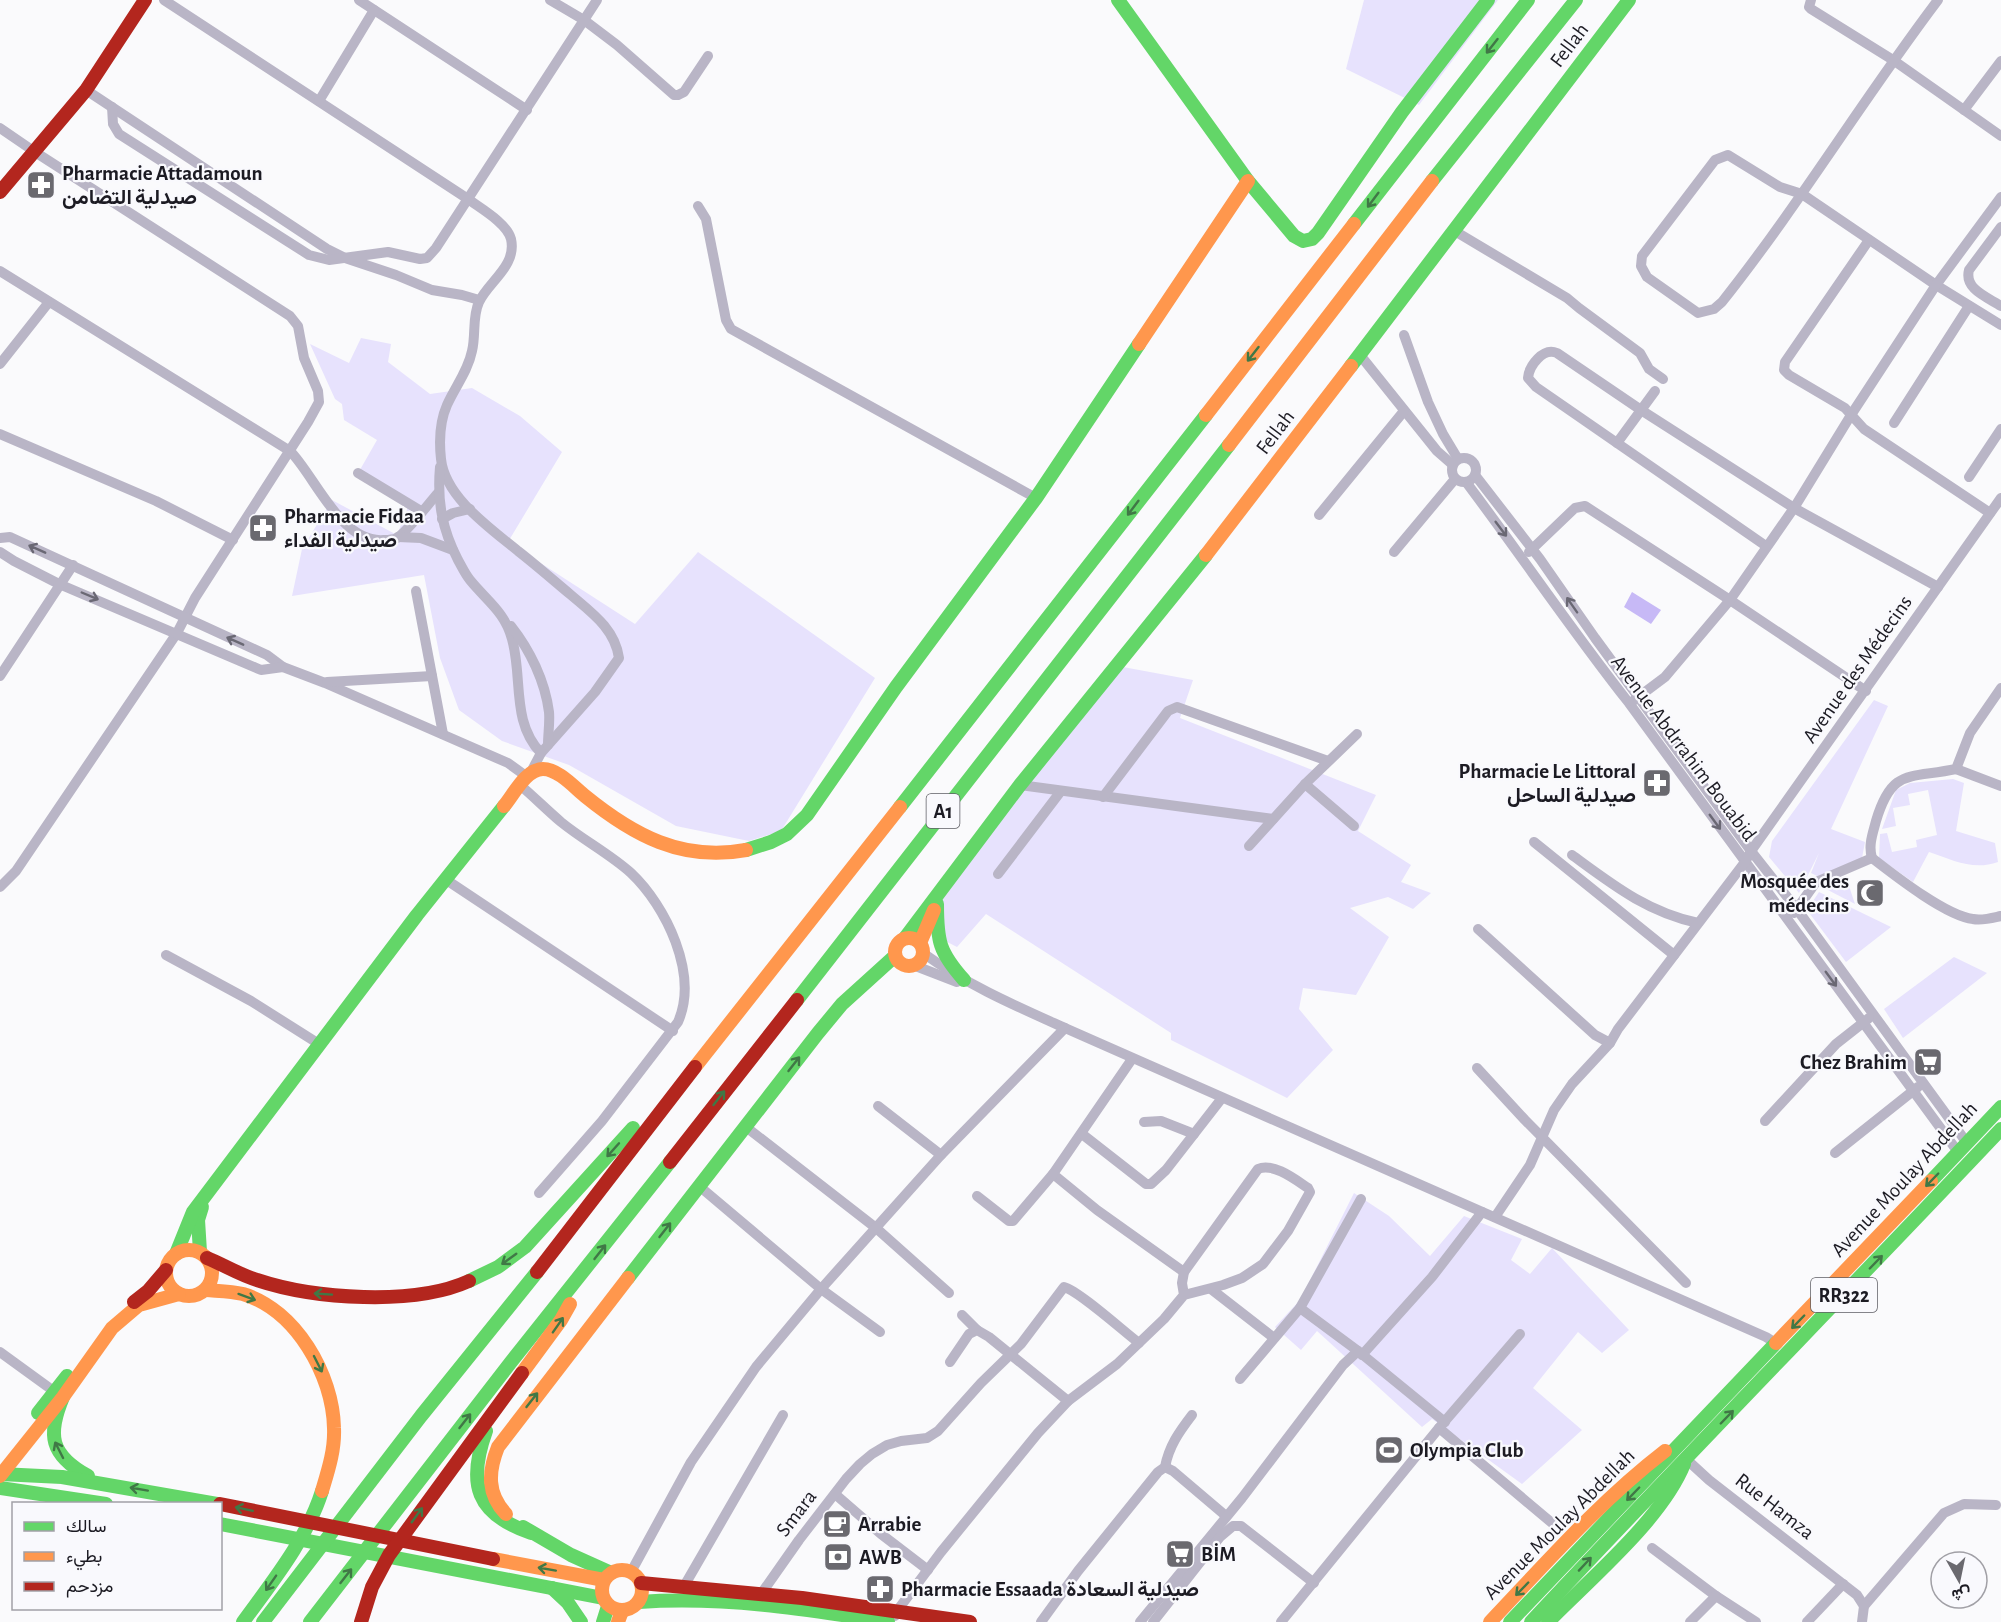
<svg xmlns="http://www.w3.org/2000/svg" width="2001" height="1622" font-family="'Alegreya Sans',Vazirmatn,sans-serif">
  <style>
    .green { fill: #e7e2fd }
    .water { fill: #c7b9f6 }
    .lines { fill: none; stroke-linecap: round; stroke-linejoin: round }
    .street { stroke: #b9b5c6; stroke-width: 10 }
    .fast { stroke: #63d668; stroke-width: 14 }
    .slow { stroke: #ff974d; stroke-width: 14 }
    .jam { stroke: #b3261e; stroke-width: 14 }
    .oneway { stroke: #407846 }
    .oneway2 { stroke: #6a6874 }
    .labels { text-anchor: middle; stroke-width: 4.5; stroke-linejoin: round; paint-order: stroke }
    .shield { fill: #f9f9fd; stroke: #5e5e64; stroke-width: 1.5 }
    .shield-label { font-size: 20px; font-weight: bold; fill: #1c1b23 }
    .street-label { font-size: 21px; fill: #1c1b23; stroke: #f9f9fd }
    .poi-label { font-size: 21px; font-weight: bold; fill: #1c1b23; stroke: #f9f9fd; text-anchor: start }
  </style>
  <rect width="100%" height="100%" fill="#fafafc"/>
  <g class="green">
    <polygon points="1364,0 1498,0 1419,105 1346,69"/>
    <polygon points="361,338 391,344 388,362 430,394 472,388 520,416 562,452 508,542 635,624 698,552 875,678 781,831 749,841 676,826 569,765 502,741 459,710 440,658 424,575 292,596 302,549 332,500 397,535 408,507 357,475 377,440 344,420 342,404 335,399 310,344 349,363"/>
    <polygon points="1123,667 1193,680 1180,718 1376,795 1358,831 1411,865 1401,882 1431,893 1413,909 1388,897 1350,908 1389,937 1356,995 1303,988 1299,1009 1333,1050 1287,1098 1171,1040 1171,1033 986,914 957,947 914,925"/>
    <polygon points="1874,700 1888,706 1831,829 1865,842 1862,858 1819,877 1811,873 1819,853 1799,893 1769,857 1772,841"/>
    <path d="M 1953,779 L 1964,783 L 1956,831 L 1995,843 L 1998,862 C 1973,871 1953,860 1929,852 L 1913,882 L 1879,858 L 1880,834 L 1887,833 L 1892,852 L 1917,847 L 1916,840 L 1937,835 L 1928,790 L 1908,794 L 1910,805 L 1893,808 L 1896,826 L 1882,829 L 1896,790 L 1910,783 Z"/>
    <polygon points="1846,877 1855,904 1820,886"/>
    <polygon points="1819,892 1891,927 1846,962 1807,910"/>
    <polygon points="1954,957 1987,973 1903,1038 1884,1009"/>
    <polygon points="1354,1193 1389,1216 1430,1256 1464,1216 1522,1239 1511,1260 1530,1274 1552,1248 1629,1330 1602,1353 1578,1332 1533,1388 1582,1430 1522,1484 1432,1419 1422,1427 1317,1331 1301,1350 1275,1327 1300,1300"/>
  </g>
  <polygon class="water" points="1632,592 1661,610 1651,624 1624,607"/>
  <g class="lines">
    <g class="street">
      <path d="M 164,0 L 468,199 C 480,208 507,223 511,239 C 517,266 489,281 479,302 C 472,317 476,335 472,351 C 468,371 455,387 447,405 C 440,421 439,441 441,459 C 445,497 490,528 518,551 C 536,565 553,580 571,595 C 592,613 615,629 619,658 L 595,692 L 541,753 L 531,772"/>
      <polyline points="359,0 527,110"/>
      <polyline points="550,0 584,20 617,45 674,95 678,95 684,92 708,56"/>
      <polyline points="1811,0 1809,7 1811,9 1893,60 2001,136"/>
      <path d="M 1938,0 C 1863,99 1799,205 1722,302 L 1714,309 L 1698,313 L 1647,277 L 1641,266 L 1642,256 L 1715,160 L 1728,155 L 1780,187 L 1802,194 L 1936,285 L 2001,325"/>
      <polyline points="86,90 327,249 345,258 396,275 432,290 462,295 479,300"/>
      <polyline points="319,101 374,10"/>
      <polyline points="112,107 113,124 119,134 309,255 329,260 388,252 420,259 427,258 436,248 597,0"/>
      <polyline points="1964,110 2001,61"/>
      <polyline points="0,128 35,152 290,316 298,326 304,358 318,391 319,402 308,422 195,598 177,633 16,871 0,887"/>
      <polyline points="698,206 706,219 726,320 731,329 1036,498"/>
      <path d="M 2001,227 L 1969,270 C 1964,289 1987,297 2001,306"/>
      <polyline points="1453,230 1567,298 1579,308 1640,353 1649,369 1663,379"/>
      <polyline points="1869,240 1785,362 1784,370 1789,375 1845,408 1864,429 1990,513"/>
      <path d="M 0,271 L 290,451 C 315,476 341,544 384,540 C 388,540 393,540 397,538 C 407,532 429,503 438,493"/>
      <polyline points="1404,335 1428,402 1443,434 1458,459"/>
      <polyline points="1360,355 1437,451 1453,465"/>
      <polyline points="0,364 49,302"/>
      <polyline points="1894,423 1969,306"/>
      <polyline points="0,434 156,501 233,540"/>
      <polyline points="1617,443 1655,391"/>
      <circle cx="1464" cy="470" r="12"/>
      <path d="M 440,467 C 437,501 442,529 458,560 C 462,567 465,574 470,580 C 487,601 505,612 512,639 C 523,678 511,722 541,753"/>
      <polyline points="358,473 421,511"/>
      <polyline points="1475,475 1540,559 1595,638 1751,851 1796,908 1967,1143"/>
      <polyline points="1969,477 2001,429"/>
      <path d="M 1466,482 C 1521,555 1572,631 1629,703 L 1958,1152"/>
      <polyline points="1319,515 1404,411"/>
      <polyline points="442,519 453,513 470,509"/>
      <polyline points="398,537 421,538 453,550"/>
      <polyline points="0,538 10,537 267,655 283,667 325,683 508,763 526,776"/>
      <path d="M 1766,546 L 1536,387 L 1528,378 C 1529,366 1543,347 1557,353 L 1641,410 L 1794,508 L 1938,587"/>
      <polyline points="0,552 14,561 59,584 261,670 283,667"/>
      <polyline points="1394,552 1455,479"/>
      <polyline points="1529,552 1575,508 1585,506 1730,600 1866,691"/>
      <polyline points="416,591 443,734"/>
      <path d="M 511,626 C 530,650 545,681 549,712 C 550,722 548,734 548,745"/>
      <polyline points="0,676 73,565"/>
      <polyline points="327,682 432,676"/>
      <path d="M 2001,688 L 1970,733 L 1956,769 C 1910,779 1892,767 1876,821 C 1873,833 1868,845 1872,858 C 1894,875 1946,916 1973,919 C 1982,921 1992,918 2001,916"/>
      <polyline points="1633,701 1665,677 1730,600 1794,508 1851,415 1936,285 2001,197"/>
      <polyline points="1956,769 2001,786"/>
      <polyline points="1305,784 1354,826"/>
      <path d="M 520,785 C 534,797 547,810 561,822 C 583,840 610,854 631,873 C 666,906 699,974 678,1022 L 602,1121 L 539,1193"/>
      <polyline points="1020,785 1273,819"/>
      <polyline points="1103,797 1168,711 1177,707 1328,761"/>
      <polyline points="1534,842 1674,955"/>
      <polyline points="1249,846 1305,784 1357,734"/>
      <path d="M 1572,855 C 1613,885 1647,912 1698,923"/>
      <polyline points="998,874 1061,791"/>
      <polyline points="445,879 673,1031"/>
      <polyline points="1794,913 1816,882 1872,858"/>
      <polyline points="1478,929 1595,1035 1610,1043 1618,1029 1745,862 1751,851 2001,498"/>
      <path d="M 923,953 C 967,985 1016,1006 1065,1028 L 1766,1337 L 1777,1344"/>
      <polyline points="166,955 251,1001 319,1044"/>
      <polyline points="913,965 957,982"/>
      <polyline points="1132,1059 1053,1174 1097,1210 1184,1272"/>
      <polyline points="1477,1068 1525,1120 1686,1283"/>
      <polyline points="878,1106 941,1155"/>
      <polyline points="1765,1121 1836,1044 1869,1018"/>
      <polyline points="1144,1122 1161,1121 1194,1134"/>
      <polyline points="746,1127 876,1228 949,1293"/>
      <polyline points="1082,1134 1146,1184 1151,1184 1166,1170 1222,1098"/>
      <polyline points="1835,1153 1918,1087"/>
      <polyline points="699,1186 821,1289 880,1332"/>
      <polyline points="977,1196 1009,1221 1013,1221 1053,1174"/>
      <polyline points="1495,1217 1530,1165 1554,1110 1572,1084 1610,1043"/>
      <polyline points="1211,1289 1274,1338"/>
      <polyline points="1300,1308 1358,1351"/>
      <polyline points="962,1315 977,1330"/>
      <polyline points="1520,1334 1439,1428 1558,1528"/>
      <polyline points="0,1352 55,1392"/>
      <polyline points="1362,1355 1432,1277 1482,1212"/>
      <polyline points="950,1362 969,1334 977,1330 989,1337 1068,1401"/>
      <polyline points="1240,1379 1300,1308 1361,1199"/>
      <polyline points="1685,1458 1709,1480 1857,1595 1864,1606 1862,1622"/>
      <polyline points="1165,1467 1173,1471 1226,1516"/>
      <polyline points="835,1494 881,1534 928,1570"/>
      <polyline points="1652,1548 1716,1596 1756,1622"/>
      <polyline points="631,1572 691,1462 756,1367 821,1289 941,1155 1065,1028"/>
      <polyline points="683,1588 783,1415"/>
      <path d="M 761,1594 L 799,1540 L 846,1479 L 860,1464 L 872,1454 L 887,1445 L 901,1441 L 927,1438 L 938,1431 L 981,1383 L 1021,1344 L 1064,1287 C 1079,1291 1123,1331 1139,1343"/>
      <polyline points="1864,1606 1944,1513 1964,1504 1996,1505"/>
      <path d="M 895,1616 L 897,1611 L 941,1552 L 1038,1433 L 1068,1401 L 1117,1364 L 1164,1319 L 1184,1295 L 1223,1285 L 1242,1278 L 1263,1264 L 1288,1231 L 1310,1192 L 1308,1188 C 1296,1180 1273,1162 1258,1169 L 1184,1272 L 1182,1283 L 1184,1295"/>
      <path d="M 1041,1622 L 1078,1571 L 1158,1472 L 1165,1467 C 1169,1446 1179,1432 1192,1415"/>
      <polyline points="1140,1622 1242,1498 1343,1365 1358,1351 1445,1422"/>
      <polyline points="1153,1622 1220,1537 1233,1526 1241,1526 1314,1583"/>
      <polyline points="1281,1622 1439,1428"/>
      <polyline points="1690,1622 1716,1596"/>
      <polyline points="1807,1622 1843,1584"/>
    </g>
    <g class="fast">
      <polyline points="1118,0 1248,181 1294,236 1303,241 1312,239 1318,233 1402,112 1488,0"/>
      <polyline points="1432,181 1576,0"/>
      <polyline points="1354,224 1528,0"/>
      <polyline points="1351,366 1629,0"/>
      <polyline points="900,807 1206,415"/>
      <polyline points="746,850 771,842 787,834 807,815 896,687 1036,498 1139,344"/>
      <path d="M 937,904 C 937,941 939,952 964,980"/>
      <polyline points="905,938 1020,785 1206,555"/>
      <polyline points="797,1000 1229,445"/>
      <polyline points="1931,1181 2001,1107"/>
      <polyline points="200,1252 198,1220 202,1207"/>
      <polyline points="176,1254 193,1212 417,915 504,806"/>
      <polyline points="628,1278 818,1033 842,1004 895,956"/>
      <polyline points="469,1281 498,1267 525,1247 633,1128"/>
      <path d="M 63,1397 C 47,1435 50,1455 88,1476"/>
      <polyline points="38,1413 67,1376"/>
      <path d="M 486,1431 C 467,1484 476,1514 531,1533"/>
      <polyline points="0,1474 62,1477 217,1504"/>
      <polyline points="0,1488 106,1504"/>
      <polyline points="220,1524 603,1598"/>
      <polyline points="523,1527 571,1555 611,1573"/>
      <polyline points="552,1588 568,1603 581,1622"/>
      <path d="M 639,1602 C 723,1596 805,1609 888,1622"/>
      <path d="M 243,1622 C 272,1582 307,1539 322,1491"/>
      <polyline points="263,1622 421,1416 537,1272"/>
      <polyline points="310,1622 511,1362 670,1162"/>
      <polyline points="603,1622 608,1606"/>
      <polyline points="1510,1622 1776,1343"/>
      <path d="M 1531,1622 C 1686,1456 1845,1294 2001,1129"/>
      <path d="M 1548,1622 C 1590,1579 1662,1519 1684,1464"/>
    </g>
    <g class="slow">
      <polyline points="1139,344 1248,181"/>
      <polyline points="1206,415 1354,224"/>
      <polyline points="1229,445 1432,181"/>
      <polyline points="1206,555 1351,366"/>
      <path d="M 504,806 C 514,794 526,769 543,769 C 558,769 574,787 585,796 C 633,835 682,862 746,850"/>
      <circle cx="909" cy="952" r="14"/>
      <polyline points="920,943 934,910"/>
      <polyline points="695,1067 900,807"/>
      <circle cx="189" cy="1273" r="23"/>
      <path d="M 206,1290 C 218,1291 231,1291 243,1294 C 296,1310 333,1375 334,1428 C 335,1450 328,1471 322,1491"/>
      <polyline points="1776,1343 1931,1181"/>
      <polyline points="522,1373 561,1320 570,1304"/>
      <polyline points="0,1476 63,1397 112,1328 139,1305 179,1294"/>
      <path d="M 506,1514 C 487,1494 488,1472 498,1447 L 628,1278"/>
      <polyline points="493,1559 604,1580"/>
      <circle cx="622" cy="1590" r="20"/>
      <polyline points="618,1622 622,1611"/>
      <path d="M 1490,1622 C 1546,1563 1600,1501 1665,1451"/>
    </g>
    <g class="jam">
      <polyline points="0,192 86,90 145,0"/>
      <polyline points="670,1162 797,1000"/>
      <path d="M 207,1258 C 224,1265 240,1275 257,1280 C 314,1299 414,1306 469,1281"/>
      <polyline points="537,1272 695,1067"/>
      <polyline points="134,1302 148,1291 166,1270"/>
      <polyline points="220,1504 493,1559"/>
      <polyline points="641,1583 802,1598 970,1622"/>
      <polyline points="361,1622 372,1587 389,1555 522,1373"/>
    </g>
  </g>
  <defs><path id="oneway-shaft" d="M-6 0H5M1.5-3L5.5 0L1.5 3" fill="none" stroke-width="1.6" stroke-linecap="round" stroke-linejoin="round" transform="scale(1.5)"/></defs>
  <g class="oneway">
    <use href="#oneway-shaft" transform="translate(1492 46) rotate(128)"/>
    <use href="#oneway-shaft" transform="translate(1373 200) rotate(127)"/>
    <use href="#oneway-shaft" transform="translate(1253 354) rotate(128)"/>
    <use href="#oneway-shaft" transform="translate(1133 508) rotate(127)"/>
    <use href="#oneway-shaft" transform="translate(794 1064) rotate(-52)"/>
    <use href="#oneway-shaft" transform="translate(719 1098) rotate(-52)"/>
    <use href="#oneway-shaft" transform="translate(613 1150) rotate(132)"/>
    <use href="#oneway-shaft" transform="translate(1932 1180) rotate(134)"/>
    <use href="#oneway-shaft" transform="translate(665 1230) rotate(-52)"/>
    <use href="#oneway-shaft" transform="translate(600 1252) rotate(-52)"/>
    <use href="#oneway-shaft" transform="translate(509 1259) rotate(144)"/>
    <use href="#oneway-shaft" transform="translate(1876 1262) rotate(-46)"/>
    <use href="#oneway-shaft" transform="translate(323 1294) rotate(-176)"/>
    <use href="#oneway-shaft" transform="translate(247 1297) rotate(20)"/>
    <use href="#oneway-shaft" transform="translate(1798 1322) rotate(134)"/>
    <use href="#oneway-shaft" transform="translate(558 1325) rotate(-55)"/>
    <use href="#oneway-shaft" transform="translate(318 1364) rotate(63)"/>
    <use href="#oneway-shaft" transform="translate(532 1400) rotate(-52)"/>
    <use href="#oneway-shaft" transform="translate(1727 1417) rotate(-46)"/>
    <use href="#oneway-shaft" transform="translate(465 1421) rotate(-52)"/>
    <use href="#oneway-shaft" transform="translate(59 1450) rotate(-117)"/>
    <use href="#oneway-shaft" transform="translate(139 1489) rotate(-170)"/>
    <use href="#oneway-shaft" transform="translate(1633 1494) rotate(134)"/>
    <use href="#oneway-shaft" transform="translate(244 1509) rotate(-168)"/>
    <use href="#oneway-shaft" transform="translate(417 1515) rotate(-54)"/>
    <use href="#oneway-shaft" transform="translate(1585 1564) rotate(-47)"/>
    <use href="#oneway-shaft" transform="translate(547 1569) rotate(-170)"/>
    <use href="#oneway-shaft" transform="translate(346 1576) rotate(-52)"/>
    <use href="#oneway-shaft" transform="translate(271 1583) rotate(125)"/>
    <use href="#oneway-shaft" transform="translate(1522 1589) rotate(134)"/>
  </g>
  <g class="oneway2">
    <use href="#oneway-shaft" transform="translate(1501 529) rotate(53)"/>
    <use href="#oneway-shaft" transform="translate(37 549) rotate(-156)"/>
    <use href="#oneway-shaft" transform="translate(90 596) rotate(23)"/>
    <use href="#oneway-shaft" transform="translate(1572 605) rotate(-125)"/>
    <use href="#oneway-shaft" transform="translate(235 641) rotate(-156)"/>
    <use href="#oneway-shaft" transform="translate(1715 822) rotate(54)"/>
    <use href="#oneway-shaft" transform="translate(1831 979) rotate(54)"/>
  </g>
  <defs>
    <g id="pharmacy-square" transform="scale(1.5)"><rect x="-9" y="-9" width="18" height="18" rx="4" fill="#6a696f" stroke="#f9f9fd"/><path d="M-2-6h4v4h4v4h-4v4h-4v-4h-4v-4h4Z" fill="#fff"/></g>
    <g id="mosque-square" transform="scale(1.5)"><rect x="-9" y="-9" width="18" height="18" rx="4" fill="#6a696f" stroke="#f9f9fd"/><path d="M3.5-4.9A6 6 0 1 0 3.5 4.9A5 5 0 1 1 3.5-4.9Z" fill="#fff"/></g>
    <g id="supermarket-square" transform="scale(1.5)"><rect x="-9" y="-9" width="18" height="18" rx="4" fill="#6a696f" stroke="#f9f9fd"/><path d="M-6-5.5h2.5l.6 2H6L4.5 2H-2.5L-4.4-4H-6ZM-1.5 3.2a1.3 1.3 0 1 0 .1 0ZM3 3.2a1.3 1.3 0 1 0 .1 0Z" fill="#fff"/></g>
    <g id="stadium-square" transform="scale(1.5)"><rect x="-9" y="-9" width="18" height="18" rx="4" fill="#6a696f" stroke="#f9f9fd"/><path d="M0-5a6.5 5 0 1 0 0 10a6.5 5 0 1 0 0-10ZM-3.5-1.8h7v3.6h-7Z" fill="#fff"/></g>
    <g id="cafe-square" transform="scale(1.5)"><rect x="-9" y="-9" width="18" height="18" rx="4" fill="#6a696f" stroke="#f9f9fd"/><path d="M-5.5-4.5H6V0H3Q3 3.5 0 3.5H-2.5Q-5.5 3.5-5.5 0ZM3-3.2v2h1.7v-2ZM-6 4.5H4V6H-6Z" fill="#fff"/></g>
    <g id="bank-square" transform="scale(1.5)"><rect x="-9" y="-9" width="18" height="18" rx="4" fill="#6a696f" stroke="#f9f9fd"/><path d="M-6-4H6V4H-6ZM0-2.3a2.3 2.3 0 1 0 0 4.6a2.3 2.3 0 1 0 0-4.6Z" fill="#fff"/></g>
  </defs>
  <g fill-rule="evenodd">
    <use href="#pharmacy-square" x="41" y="185"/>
    <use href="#pharmacy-square" x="263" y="528"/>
    <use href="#pharmacy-square" x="1657" y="783"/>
    <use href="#mosque-square" x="1870" y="893"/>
    <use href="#supermarket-square" x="1928" y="1062"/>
    <use href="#stadium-square" x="1389" y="1450"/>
    <use href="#cafe-square" x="837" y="1524"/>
    <use href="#supermarket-square" x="1180" y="1554"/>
    <use href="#bank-square" x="838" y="1557"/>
    <use href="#pharmacy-square" x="880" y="1589"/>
  </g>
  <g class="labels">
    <g class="shield">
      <rect x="926.5" y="794" width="33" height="34" rx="4.5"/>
      <rect x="1811" y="1278" width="66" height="34" rx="4.5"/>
    </g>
    <g class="shield-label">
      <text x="943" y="818">A1</text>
      <text x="1844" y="1302">RR322</text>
    </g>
    <g class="street-label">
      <text transform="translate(1569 45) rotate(-53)" y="7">Fellah</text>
      <text transform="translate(1275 432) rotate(-53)" y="7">Fellah</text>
      <text transform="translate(1857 669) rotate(-55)" y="7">Avenue des Médecins</text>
      <text transform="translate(1684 748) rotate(53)" y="7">Avenue Abdrrahim Bouabid</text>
      <text transform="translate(1904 1179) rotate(-47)" y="7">Avenue Moulay Abdellah</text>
      <text transform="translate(1775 1506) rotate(38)" y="7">Rue Hamza</text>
      <text transform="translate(796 1513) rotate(-53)" y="7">Smara</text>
      <text transform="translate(1559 1524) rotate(-45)" y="7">Avenue Moulay Abdellah</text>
    </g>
    <g class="poi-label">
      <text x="62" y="180">Pharmacie Attadamoun<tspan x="62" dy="24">صيدلية التضامن</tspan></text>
      <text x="284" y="523">Pharmacie Fidaa<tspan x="284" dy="24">صيدلية الفداء</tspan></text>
      <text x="1636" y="778" text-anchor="end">Pharmacie Le Littoral<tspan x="1636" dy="24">صيدلية الساحل</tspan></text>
      <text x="1849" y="888" text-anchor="end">Mosquée des<tspan x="1849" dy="24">médecins</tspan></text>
      <text x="1907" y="1069" text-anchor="end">Chez Brahim</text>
      <text x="1410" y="1457">Olympia Club</text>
      <text x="858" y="1531">Arrabie</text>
      <text x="1201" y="1561">BİM</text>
      <text x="859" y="1564">AWB</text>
      <text x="901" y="1596">Pharmacie Essaada صيدلية السعادة</text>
    </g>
  </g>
  <rect x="12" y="1502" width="210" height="108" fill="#f9f9fd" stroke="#a1a0a6" stroke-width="1.5"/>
  <rect x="24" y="1522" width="30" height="9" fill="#63d668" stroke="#a1a0a6" stroke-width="1.5"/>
  <text x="66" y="1532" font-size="18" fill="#1c1b23">سالك</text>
  <rect x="24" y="1552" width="30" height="9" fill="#ff974d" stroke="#a1a0a6" stroke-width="1.5"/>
  <text x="66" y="1562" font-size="18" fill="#1c1b23">بطيء</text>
  <rect x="24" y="1582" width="30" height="9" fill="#b3261e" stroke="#a1a0a6" stroke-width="1.5"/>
  <text x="66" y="1592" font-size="18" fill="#1c1b23">مزدحم</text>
  <g transform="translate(1959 1580) rotate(171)"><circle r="28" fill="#f9f9fd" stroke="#a1a0a6" stroke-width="1.5"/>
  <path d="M0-4.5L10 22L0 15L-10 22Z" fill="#6a696f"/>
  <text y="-9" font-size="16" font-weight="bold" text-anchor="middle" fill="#1c1b23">ش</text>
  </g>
</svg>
